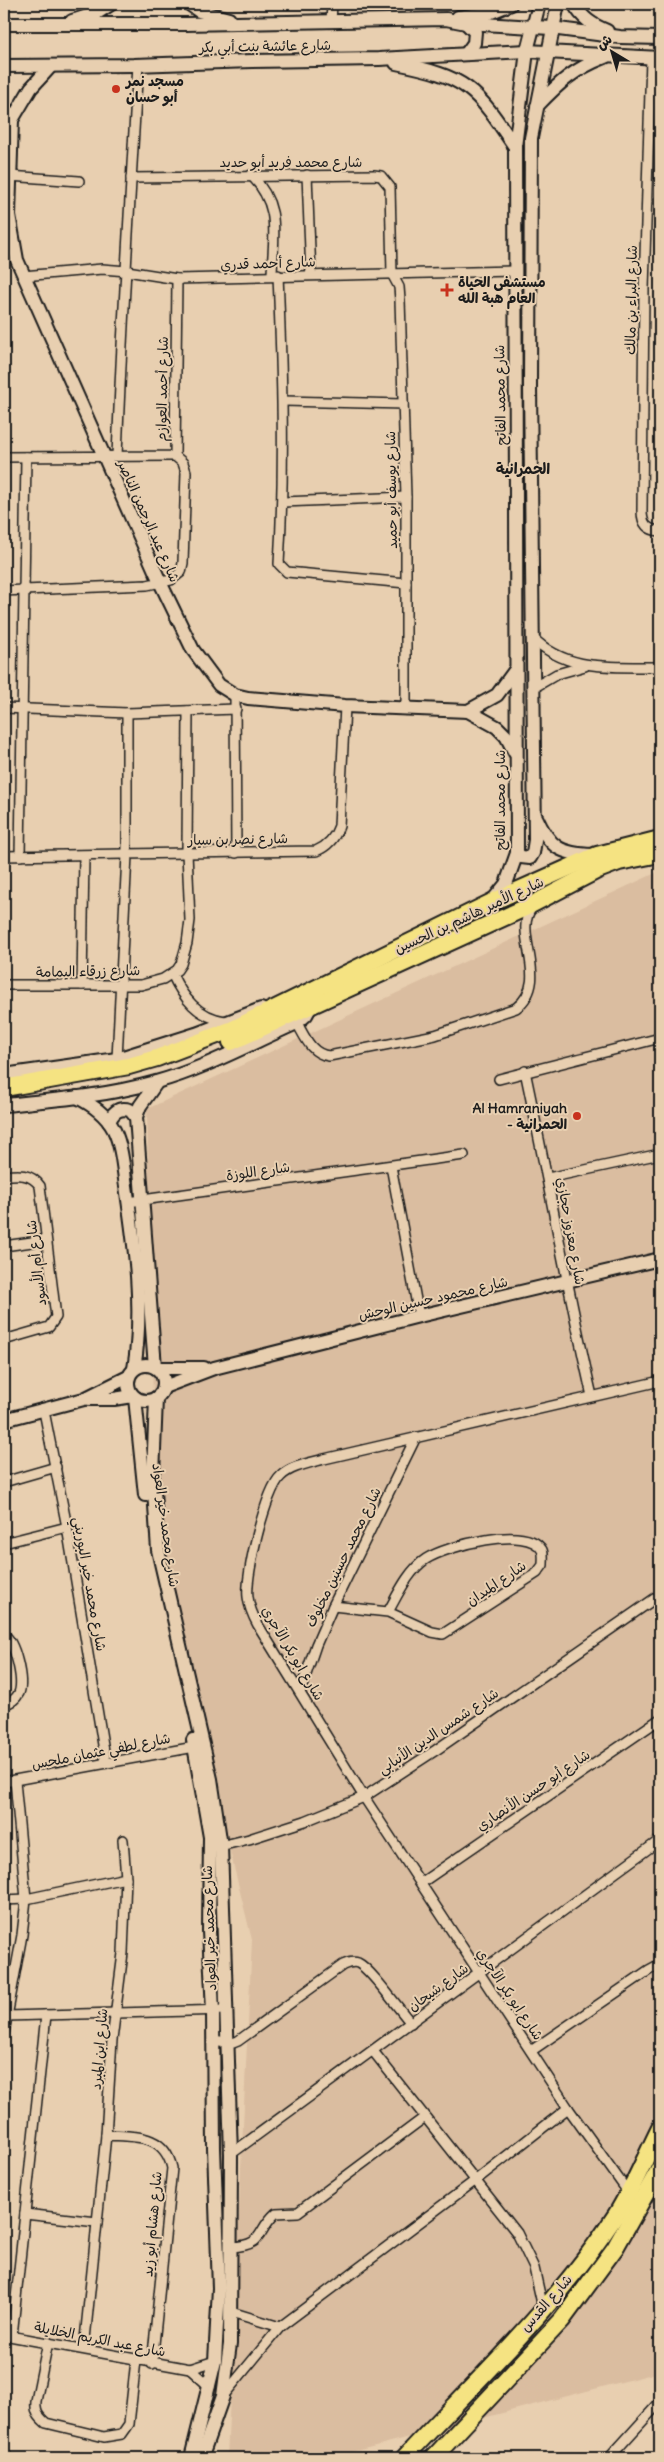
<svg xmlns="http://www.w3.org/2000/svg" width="664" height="2462" font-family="Delius,'Playpen Sans Arabic',sans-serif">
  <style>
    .built { fill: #dabda0 }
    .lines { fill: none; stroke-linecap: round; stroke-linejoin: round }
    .street-casing { stroke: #1c1c1c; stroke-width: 12 }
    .secondary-casing { stroke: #1c1c1c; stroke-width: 16 }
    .highway-casing { stroke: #1c1c1c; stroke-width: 20 }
    .street { stroke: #e8cfb0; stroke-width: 9 }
    .secondary { stroke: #e8cfb0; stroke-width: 12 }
    .highway { stroke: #f5e382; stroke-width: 16 }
    .poi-dot { fill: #c8321e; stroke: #e8cfb0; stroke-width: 2 }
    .labels { text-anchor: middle; stroke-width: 4; stroke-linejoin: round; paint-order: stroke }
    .street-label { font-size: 14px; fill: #1c1c1c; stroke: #e8cfb0 }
    .poi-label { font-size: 14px; font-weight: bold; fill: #1c1c1c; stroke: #e8cfb0; text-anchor: start }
    .neighbourhood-label { font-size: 15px; font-weight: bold; fill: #1c1c1c; stroke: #e8cfb0 }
  </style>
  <rect width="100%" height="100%" fill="#e8cfb0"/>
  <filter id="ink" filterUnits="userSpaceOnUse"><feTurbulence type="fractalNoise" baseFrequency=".02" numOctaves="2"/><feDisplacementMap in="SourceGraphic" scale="10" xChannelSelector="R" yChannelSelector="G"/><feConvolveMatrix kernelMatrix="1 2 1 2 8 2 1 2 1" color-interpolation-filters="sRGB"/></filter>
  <g filter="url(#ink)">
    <polygon class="built" points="660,871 660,2372 329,2458 227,2458 252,1940 156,1552 147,1109"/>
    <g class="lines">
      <g class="street-casing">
        <g id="street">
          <polyline points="331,22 332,4"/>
          <path d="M 651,58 L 644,289 L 642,511 C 642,524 647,530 660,531"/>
          <path d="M 251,175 C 282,207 273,234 272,275"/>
          <polyline points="307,175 311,275"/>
          <polyline points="9,176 79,181"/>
          <polyline points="131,178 374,175 381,176 390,187 392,274 399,287 400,300 406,497 406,708"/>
          <path d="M 278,275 C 282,372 285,468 279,564 L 287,572 L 406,583"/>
          <polyline points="23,276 102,269 127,271 177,279 514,271"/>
          <polyline points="284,401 403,404"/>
          <path d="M 117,456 C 122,326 130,195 138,65"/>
          <polyline points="4,457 175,456 177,279"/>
          <polyline points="26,457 24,590 147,585 171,580 181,572 183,563 186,472 183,463 175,456"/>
          <polyline points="283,502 406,497"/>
          <polyline points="4,591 24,590 20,856"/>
          <path d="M 532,637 C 567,673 613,666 660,667"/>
          <polyline points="533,688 557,674 585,666"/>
          <polyline points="235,695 236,853"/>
          <polyline points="4,708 127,713 236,709"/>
          <path d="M 4,856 L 316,851 C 328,846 335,838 339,826 L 345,706"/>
          <path d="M 172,974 C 183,998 198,1017 225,1021"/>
          <polyline points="4,985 141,985 163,979 177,970 181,964 187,943 190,920 187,853 188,711"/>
          <polyline points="82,985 84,856"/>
          <path d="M 297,1023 C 305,1037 311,1054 329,1056 L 435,1035 L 516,1008 C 553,979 510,933 533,906"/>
          <polyline points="117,1059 127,855 127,713"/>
          <path d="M 525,1071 C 548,1179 567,1288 592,1396"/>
          <polyline points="499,1079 660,1038"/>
          <polyline points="391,1166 419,1316"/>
          <path d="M 4,1176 C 18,1174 31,1173 40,1186 L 56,1317 L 49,1327 L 4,1340"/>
          <polyline points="548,1178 660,1154"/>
          <polyline points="128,1202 464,1155"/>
          <polyline points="4,1246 46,1240"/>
          <polyline points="44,1411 67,1527 106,1763"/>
          <polyline points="4,1482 56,1467"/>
          <polyline points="4,1543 67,1527"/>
          <path d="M 333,1606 L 388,1612 L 432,1632 L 443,1634 L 537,1573 L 543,1565 C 543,1560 544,1554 542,1550 C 528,1524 446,1546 426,1559 C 409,1570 398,1594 388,1612"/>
          <path d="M 4,1635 C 15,1641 24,1681 19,1693 C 16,1699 10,1703 4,1704"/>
          <polyline points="300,1692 316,1645 333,1606 416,1437"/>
          <polyline points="4,1782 200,1746"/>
          <polyline points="216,1847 249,1839 305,1821 364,1797 436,1750 660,1595"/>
          <polyline points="421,1883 660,1719"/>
          <polyline points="4,1900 26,1899 126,1878"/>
          <polyline points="7,2016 227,2010"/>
          <polyline points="4,2033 22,1935 26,1899 15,1781"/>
          <path d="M 213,2040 L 233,2043 L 238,2041 L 343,1965 C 348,1963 353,1961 358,1963 C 371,1969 400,2011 411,2023"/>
          <polyline points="373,2051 517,2233 534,2268 543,2308"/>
          <polyline points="531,2051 649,1970 660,1964"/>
          <path d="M 106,2135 C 135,2137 164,2133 172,2168 L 152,2364"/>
          <polyline points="231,2154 660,1840"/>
          <path d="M 628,2192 L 568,2108 L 480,1974 L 364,1797 L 258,1625 C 253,1616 249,1607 248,1597 C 245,1575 266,1489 281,1476 C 291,1466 310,1463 324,1459 L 660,1381"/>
          <polyline points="25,2214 97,2222"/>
          <path d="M 231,2247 C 266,2245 255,2232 276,2213 L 298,2212 L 425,2117"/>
          <polyline points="231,2312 280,2327"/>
          <polyline points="4,2335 190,2369 215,2361"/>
          <polyline points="12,2336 46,2015"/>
          <path d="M 48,2342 L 36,2401 C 35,2412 38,2416 46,2423 L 104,2437 L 122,2434 L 129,2424 L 136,2360"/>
          <polyline points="84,2349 106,2135 112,2040 123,1953 126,1878 123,1840"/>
          <polyline points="190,2369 210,2387"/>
          <polyline points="224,2395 280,2327 476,2180 568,2108"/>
          <polyline points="4,2452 7,2458"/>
          <polyline points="609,2458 660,2402"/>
        </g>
      </g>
      <g class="secondary-casing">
        <g id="secondary">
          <polyline points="189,4 199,11 229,19"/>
          <path d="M 574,4 C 582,18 592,25 607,31"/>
          <polyline points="458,17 489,13 511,4"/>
          <polyline points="72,21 97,13 111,4"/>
          <polyline points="4,24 186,24 446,19 466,23 551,28 620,37 660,38"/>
          <polyline points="466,54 474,43 475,32 466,23"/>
          <path d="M 396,63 C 467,77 475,87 515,147"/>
          <polyline points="4,66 134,65 252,61 379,59 527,51 660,58"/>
          <polyline points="51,66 31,88 12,120 9,215 17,260 160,582 193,650 219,685 235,695 248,698 345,706 468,711 497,727 506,736 515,753"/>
          <path d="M 537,106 C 560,82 574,69 605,57"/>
          <polyline points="4,107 12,120"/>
          <polyline points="468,711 497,695 516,669"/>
          <path d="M 536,817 C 550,848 560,854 593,855"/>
          <polyline points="517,853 521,857 530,858 533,853 535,840 530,386 531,138 558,4"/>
          <polyline points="493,900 506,884 517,853 515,147 527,51 539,4"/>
          <polyline points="4,1075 117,1059 196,1034 261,1009"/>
          <path d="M 77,1097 C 92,1105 106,1114 114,1130 C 122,1147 123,1167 126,1186 C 135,1246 144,1309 134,1369"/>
          <path d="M 4,1105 C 55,1100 106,1096 156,1082 C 204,1069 251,1043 297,1023 L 306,1015 L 311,1006"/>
          <path d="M 109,1122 C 113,1112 119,1107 130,1110 L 136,1117"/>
          <circle cx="146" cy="1383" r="18"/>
          <polyline points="155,1367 136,1117 140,1106 157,1082"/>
          <polyline points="157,1368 204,1368"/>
          <polyline points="164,1387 214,1368 419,1316 660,1259"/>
          <polyline points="135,1398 145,1495"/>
          <polyline points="156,1398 153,1476 158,1550 211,1779 221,1846 231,2154 230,2344 223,2396 201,2458"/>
          <polyline points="89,1399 114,1399 133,1396"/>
          <polyline points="4,1420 84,1399 128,1377"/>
          <polyline points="191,2458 215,2361 219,2288 214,2148 213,2011 209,1931 210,1837 193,1740"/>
        </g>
      </g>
      <g class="highway-casing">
        <g id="highway">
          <polyline points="231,1042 527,907 598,870 619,862 660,854"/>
          <polyline points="4,1088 129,1066 157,1058 233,1029 492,902 597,855 660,839"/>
          <path d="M 404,2458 C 475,2382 559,2303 616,2215 C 633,2188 646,2156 660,2128"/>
          <polyline points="433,2458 562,2320 615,2248 660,2168"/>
        </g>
      </g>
      <use href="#street" class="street"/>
      <use href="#secondary" class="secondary"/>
      <use href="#highway" class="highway"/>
    </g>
  </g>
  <g class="poi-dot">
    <circle cx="116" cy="89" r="5"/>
    <path d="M444.5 282.5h5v5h5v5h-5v5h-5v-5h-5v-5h5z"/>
    <circle cx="577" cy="1116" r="5"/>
  </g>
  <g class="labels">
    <g class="street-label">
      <text transform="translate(265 46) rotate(-1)" y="5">شارع عائشة بنت أبي بكر</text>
      <text x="291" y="167">شارع محمد فريد أبو حديد</text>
      <text transform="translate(268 263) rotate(-2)" y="5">شارع أحمد قدري</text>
      <text transform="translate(631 300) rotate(-89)" y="5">شارع البراء بن مالك</text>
      <text transform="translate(162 389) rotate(-89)" y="5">شارع أحمد العوازم</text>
      <text transform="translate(500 395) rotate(-91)" y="5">شارع محمد الفاتح</text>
      <text transform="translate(391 490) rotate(-91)" y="5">شارع يوسف أبو حميد</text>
      <text transform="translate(149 521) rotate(66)" y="5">شارع عبد الرحمن الناصر</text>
      <text transform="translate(500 800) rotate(-90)" y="5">شارع محمد الفاتح</text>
      <text transform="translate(238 839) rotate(-1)" y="5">شارع نصر بن سيار</text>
      <text transform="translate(469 915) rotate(-25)" y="5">شارع الأمير هاشم بن الحسين</text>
      <text transform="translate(88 971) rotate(-1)" y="5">شارع زرقاء اليمامة</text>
      <text transform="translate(258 1171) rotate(-8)" y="5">شارع اللوزة</text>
      <text transform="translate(571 1231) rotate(80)" y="5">شارع معزوز حجازي</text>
      <text transform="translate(36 1263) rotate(-97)" y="5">شارع أم الأسود</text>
      <text transform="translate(433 1298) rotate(-13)" y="5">شارع محمود حسين الوحش</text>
      <text transform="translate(166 1525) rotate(82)" y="5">شارع محمد خير العواد</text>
      <text transform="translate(343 1557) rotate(-64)" y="5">شارع محمد حسنين مخلوف</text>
      <text transform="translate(496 1583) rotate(-34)" y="5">شارع الميدان</text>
      <text transform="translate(90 1584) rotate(80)" y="5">شارع محمد خير البوريني</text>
      <text transform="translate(293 1653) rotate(59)" y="5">شارع ابو بكر الآجري</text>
      <text transform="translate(438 1731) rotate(-34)" y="5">شارع شمس الدين الأنبابي</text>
      <text transform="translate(101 1751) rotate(-11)" y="5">شارع لطفي عثمان ملحس</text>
      <text transform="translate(533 1790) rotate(-34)" y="5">شارع أبو حسن الأنصاري</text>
      <text transform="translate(209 1928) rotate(-92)" y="5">شارع محمد خير العواد</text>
      <text transform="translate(438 1987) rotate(-36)" y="5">شارع شيحان</text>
      <text transform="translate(510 1994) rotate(56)" y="5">شارع ابو بكر الآجري</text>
      <text transform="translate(99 2049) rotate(-85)" y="5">شارع ابن المبرد</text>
      <text transform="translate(152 2224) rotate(-85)" y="5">شارع هشام أبو زيد</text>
      <text transform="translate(546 2303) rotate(-49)" y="5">شارع القدس</text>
      <text transform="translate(100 2339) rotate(11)" y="5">شارع عبد الكريم الخلايلة</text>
    </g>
    <g class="poi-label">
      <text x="126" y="86">مسجد نمر<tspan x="126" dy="16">أبو حسان</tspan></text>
      <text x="458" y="287">مستشفى الحياة<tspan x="458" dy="16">العام هبة الله</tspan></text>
      <text x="567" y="1113" text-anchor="end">Al Hamraniyah<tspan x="567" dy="16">- الحمرانية</tspan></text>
    </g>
    <g class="neighbourhood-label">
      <text x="523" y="474">الحمرانية</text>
    </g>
  </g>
  <rect width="664" height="2462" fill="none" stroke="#e8cfb0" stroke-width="20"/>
  <rect x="10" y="10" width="644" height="2442" fill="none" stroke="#1c1c1c" stroke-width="2" filter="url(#ink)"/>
  <g transform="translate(612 52) rotate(322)" stroke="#e8cfb0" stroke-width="4" paint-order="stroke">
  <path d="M0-4L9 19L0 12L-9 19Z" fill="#1c1c1c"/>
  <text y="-8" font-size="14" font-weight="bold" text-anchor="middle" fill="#1c1c1c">ش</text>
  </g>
</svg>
